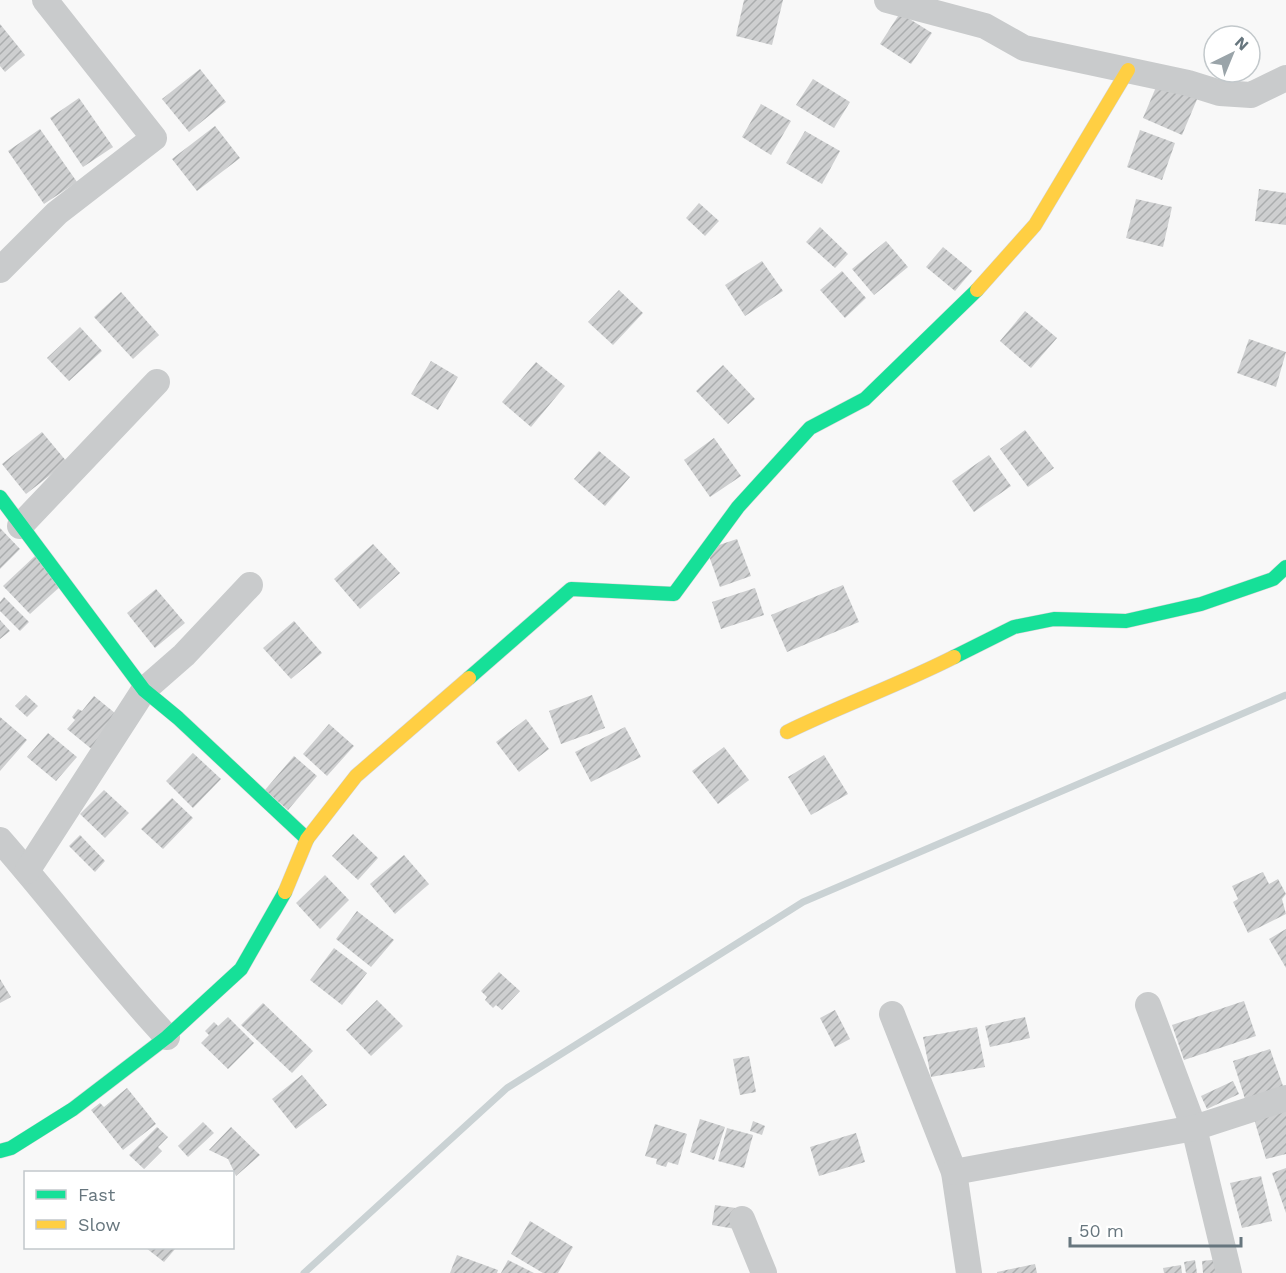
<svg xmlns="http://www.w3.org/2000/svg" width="1286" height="1273" font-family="'Work Sans',sans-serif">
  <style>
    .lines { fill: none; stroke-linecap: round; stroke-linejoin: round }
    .stream { stroke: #cad2d4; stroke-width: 7 }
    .building { fill: url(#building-hatch) }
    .fast-casing { stroke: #d3d4d5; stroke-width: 15 }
    .slow-casing { stroke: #d3d4d5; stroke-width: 15 }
    .street { stroke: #c9cbcc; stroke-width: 26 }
    .fast { stroke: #16e098; stroke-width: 14 }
    .slow { stroke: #ffcf43; stroke-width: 14 }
  </style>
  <defs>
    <pattern id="building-hatch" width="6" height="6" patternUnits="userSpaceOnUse" patternTransform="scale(1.5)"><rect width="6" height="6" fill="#cecfd0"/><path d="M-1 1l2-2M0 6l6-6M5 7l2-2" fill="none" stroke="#abadae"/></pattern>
  </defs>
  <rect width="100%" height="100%" fill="#f8f8f8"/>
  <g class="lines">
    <polyline class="stream" points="304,1273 507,1088 803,902 1286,695"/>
  </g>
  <g class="building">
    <polygon points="744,0 783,0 772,45 736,36"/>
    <polygon points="900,13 932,33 911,64 880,44"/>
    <polygon points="0,24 25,55 5,72 0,66"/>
    <polygon points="200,69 226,102 189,132 162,99"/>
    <polygon points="813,79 850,102 834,128 796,105"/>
    <polygon points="1159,80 1198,97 1182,135 1143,118"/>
    <polygon points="79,98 113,147 83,167 50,118"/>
    <polygon points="761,104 791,121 771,155 742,137"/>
    <polygon points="215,126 240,158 197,191 172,159"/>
    <polygon points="40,129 77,182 44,204 8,151"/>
    <polygon points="1140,130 1175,143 1162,180 1127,167"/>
    <polygon points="805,131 840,151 822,184 786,163"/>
    <polygon points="1259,189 1286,193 1286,225 1255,221"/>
    <polygon points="1136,199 1172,207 1163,247 1126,238"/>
    <polygon points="699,203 719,221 705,236 686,218"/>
    <polygon points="820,227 848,254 835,268 806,242"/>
    <polygon points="886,241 908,267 874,295 852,269"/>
    <polygon points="943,247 972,271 955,291 926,267"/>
    <polygon points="762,261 783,291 745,316 725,285"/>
    <polygon points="842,271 866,298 845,318 820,290"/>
    <polygon points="619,290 643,313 613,345 588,322"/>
    <polygon points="121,292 159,335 133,359 94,317"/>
    <polygon points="1025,311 1057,338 1031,368 1000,341"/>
    <polygon points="80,327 102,351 69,381 47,358"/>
    <polygon points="1249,339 1286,352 1276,387 1237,373"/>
    <polygon points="431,361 458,377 438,410 411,394"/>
    <polygon points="536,362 565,386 531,427 502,402"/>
    <polygon points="723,365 755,399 728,424 696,391"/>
    <polygon points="1025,430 1054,468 1028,487 1000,449"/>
    <polygon points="42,432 67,462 26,494 2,464"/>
    <polygon points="714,438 741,476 710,497 684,460"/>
    <polygon points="599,451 630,477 605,506 574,479"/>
    <polygon points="989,455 1011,486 974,512 952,481"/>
    <polygon points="0,528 20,549 0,569"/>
    <polygon points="737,539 751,576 720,587 709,556 716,546"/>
    <polygon points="373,544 400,573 360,609 334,579"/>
    <polygon points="36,555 63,584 30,614 3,586"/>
    <polygon points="843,585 859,622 787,652 771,615"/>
    <polygon points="755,588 764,615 721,629 712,602"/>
    <polygon points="156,589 185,623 155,648 127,613"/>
    <polygon points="4,597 29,622 20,631 0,611 0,602"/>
    <polygon points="0,620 10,631 0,639"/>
    <polygon points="294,621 322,653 291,679 263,648"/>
    <polygon points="26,695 38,706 27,717 15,706"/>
    <polygon points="592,695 605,728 561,744 549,711"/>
    <polygon points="94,696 121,718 94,751 67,729 75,720 72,717 78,709 82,711"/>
    <polygon points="0,717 27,740 0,771"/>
    <polygon points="526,719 549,749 519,772 496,742"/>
    <polygon points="329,724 354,746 327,776 303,754"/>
    <polygon points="625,727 641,757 591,782 575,752"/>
    <polygon points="48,733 77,757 56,781 27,757"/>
    <polygon points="724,747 749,780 718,804 692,771"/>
    <polygon points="193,753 221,779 193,808 166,781"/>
    <polygon points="824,755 848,794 811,815 788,777"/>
    <polygon points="294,756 317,776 288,810 265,790"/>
    <polygon points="104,790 129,813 105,838 80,814"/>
    <polygon points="172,798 193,818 163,849 141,829"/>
    <polygon points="353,834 378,858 358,880 332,856"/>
    <polygon points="80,835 105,861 95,872 69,846"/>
    <polygon points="404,855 429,884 395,914 370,884"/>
    <polygon points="1263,872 1269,884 1278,879 1286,894 1282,899 1286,914 1248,933 1233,902 1238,899 1232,886"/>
    <polygon points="325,875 349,900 320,929 296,903"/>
    <polygon points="357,911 394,940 371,967 336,939"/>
    <polygon points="1286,929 1286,968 1269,939"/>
    <polygon points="334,948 367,973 342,1005 310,980"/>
    <polygon points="499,972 520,991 502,1010 496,1005 493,1008 485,1000 487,997 481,991"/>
    <polygon points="0,979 11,997 0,1003"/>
    <polygon points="377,1000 403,1026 371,1056 346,1030"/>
    <polygon points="1244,1001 1256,1036 1184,1060 1172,1025"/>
    <polygon points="263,1003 313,1051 292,1073 241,1025"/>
    <polygon points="835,1010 850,1039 835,1047 820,1018"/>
    <polygon points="228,1017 254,1043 228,1069 201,1043 209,1035 205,1031 214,1022 218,1026"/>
    <polygon points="1025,1017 1030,1038 990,1047 985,1026"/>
    <polygon points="977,1027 985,1067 931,1077 923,1037"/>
    <polygon points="1270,1049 1283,1086 1245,1099 1233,1061"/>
    <polygon points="749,1056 756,1092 740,1095 733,1059"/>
    <polygon points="302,1075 327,1105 296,1129 272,1099"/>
    <polygon points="1233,1081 1239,1094 1207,1109 1201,1096"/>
    <polygon points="127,1088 156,1124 123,1150 91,1110 100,1103 104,1107"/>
    <polygon points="1286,1111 1286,1154 1266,1159 1254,1119"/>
    <polygon points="700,1119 725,1127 714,1160 690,1152"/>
    <polygon points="753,1121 765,1126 762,1135 750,1131"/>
    <polygon points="203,1122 214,1133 188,1157 178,1146"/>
    <polygon points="655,1124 687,1134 678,1165 668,1162 666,1167 656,1164 657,1159 645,1156"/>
    <polygon points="157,1127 168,1137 158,1147 162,1151 144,1169 129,1155"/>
    <polygon points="231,1127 260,1155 236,1176 228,1159 209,1150"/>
    <polygon points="727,1128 753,1135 744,1168 718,1161"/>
    <polygon points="856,1133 865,1162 819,1176 810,1147"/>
    <polygon points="1286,1168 1286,1213 1272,1173"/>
    <polygon points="1261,1176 1272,1221 1242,1228 1230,1183"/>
    <polygon points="715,1205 750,1210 747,1231 712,1225"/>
    <polygon points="530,1221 573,1247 558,1273 543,1273 511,1254"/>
    <polygon points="146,1248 176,1248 164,1262"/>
    <polygon points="457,1255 498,1270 497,1273 450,1273"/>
    <polygon points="1221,1259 1223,1273 1203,1273 1202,1261"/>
    <polygon points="508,1260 534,1273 501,1273"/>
    <polygon points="1195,1260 1197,1273 1186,1273 1184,1262"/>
    <polygon points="1035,1264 1037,1273 997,1273 997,1272"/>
    <polygon points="1181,1265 1182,1273 1164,1273 1163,1268"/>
  </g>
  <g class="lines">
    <g class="fast-casing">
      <g id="fast">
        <polyline points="0,497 144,690 178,718 307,839"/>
        <polyline points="954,657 1014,627 1054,619 1126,621 1201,604 1273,579 1286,567"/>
        <polyline points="469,678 571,589 674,594 738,507 810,428 865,399 977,290"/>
        <polyline points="0,1151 11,1148 73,1109 167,1037 241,969 285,892"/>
      </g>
    </g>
    <g class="slow-casing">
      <g id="slow">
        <polyline points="977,290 1035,225 1128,70"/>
        <path d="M 787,732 C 842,705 899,685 954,657"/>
        <polyline points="285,892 307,839 356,776 469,678"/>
      </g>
    </g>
    <g class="street">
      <polyline points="887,0 985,26 1024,48 1188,83 1220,93 1251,95 1286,78"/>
      <polyline points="0,270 57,213 154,138 45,0"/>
      <polyline points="20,526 157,382"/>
      <path d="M 0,840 C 57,905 108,974 167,1037"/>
      <polyline points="27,871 144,690 184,655 250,585"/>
      <polyline points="1148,1005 1194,1128 1229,1273"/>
      <polyline points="892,1014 954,1172 969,1273"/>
      <polyline points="954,1172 1194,1128 1286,1098"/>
      <polyline points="742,1219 764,1273"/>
    </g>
    <use href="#fast" class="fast"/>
    <use href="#slow" class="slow"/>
  </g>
  <rect x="24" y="1171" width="210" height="78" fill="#ffffff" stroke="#c2c8cb" stroke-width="1.5"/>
  <rect x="36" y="1190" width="30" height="9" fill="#16e098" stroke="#c2c8cb" stroke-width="1.5"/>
  <text x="78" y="1201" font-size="18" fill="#67767e">Fast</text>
  <rect x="36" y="1220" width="30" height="9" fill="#ffcf43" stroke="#c2c8cb" stroke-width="1.5"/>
  <text x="78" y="1231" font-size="18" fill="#67767e">Slow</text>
  <g transform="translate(1232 54) rotate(43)"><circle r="28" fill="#ffffff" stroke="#c2c8cb" stroke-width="1.5"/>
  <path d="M0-4.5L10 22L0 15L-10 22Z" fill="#9aa4a9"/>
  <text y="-9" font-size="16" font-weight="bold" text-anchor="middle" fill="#67767e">N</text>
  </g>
  <path d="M1070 1237v9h171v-9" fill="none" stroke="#67767e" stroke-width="3"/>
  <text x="1079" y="1237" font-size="18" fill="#67767e" stroke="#ffffff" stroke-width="4.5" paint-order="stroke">50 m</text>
</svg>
